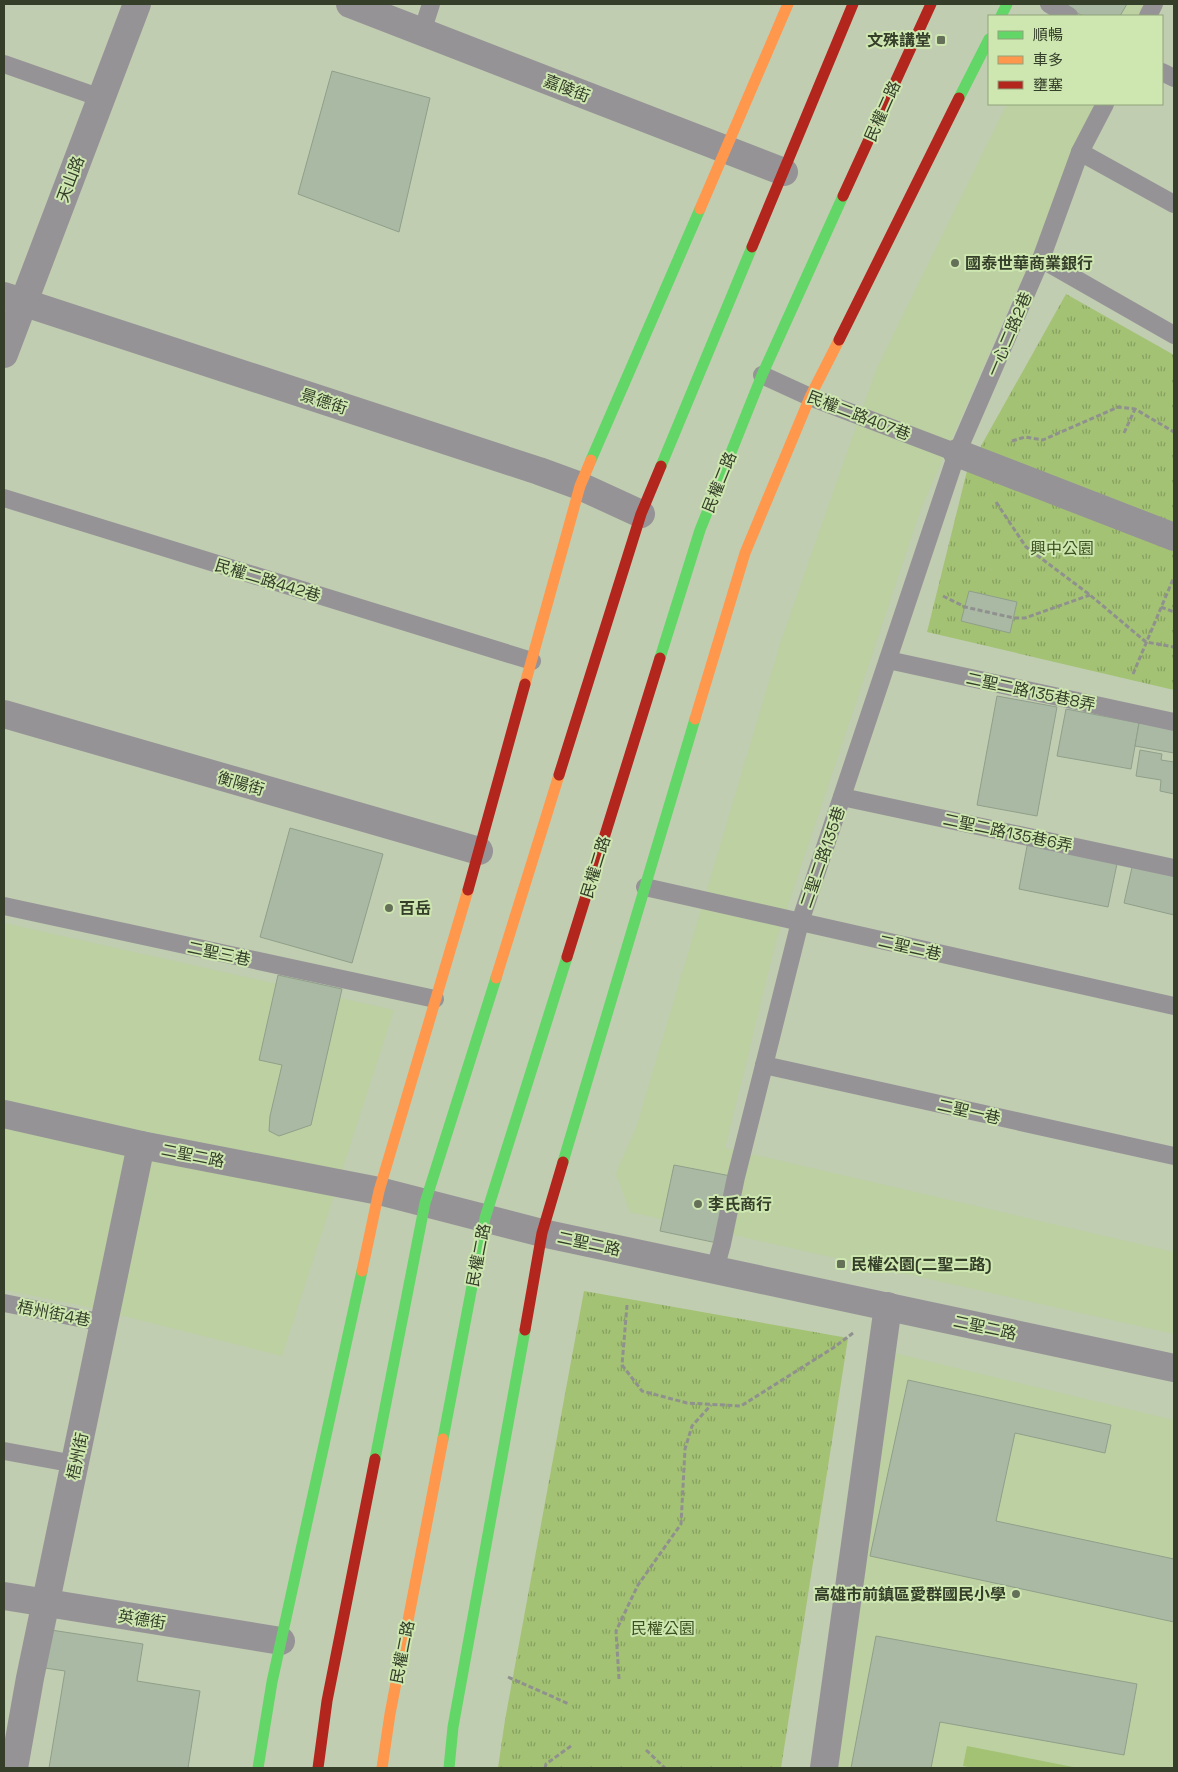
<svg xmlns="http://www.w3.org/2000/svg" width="1178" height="1772" font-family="'Space Grotesk','Noto Sans TC',sans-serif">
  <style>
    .built { fill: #bcd0a2 }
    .grass { fill: url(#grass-tufts) }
    .pitch { fill: #a3c274 }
    .building { fill: #aab9a4; stroke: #909f8a }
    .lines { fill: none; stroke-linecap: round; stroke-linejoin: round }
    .path { stroke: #90918f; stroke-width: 3; stroke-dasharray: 5 2.5; stroke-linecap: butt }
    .lane { stroke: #969397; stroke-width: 18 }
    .street { stroke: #969397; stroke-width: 28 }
    .fast { stroke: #63d668; stroke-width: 11 }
    .slow { stroke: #ff974d; stroke-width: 11 }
    .jam { stroke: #b3261e; stroke-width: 11 }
    .poi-dot { fill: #657058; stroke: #cee7b1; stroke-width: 2 }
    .labels { text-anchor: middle; stroke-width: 4; stroke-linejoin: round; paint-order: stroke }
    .poi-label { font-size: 16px; font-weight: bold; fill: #343e28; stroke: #cee7b1; text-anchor: start }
    .street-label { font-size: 16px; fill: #343e28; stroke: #cee7b1 }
    .park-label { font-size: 16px; fill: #3c4f1f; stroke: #cee7b1 }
  </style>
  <defs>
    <pattern id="grass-tufts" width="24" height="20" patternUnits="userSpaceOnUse" patternTransform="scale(1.25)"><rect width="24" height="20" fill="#a3c274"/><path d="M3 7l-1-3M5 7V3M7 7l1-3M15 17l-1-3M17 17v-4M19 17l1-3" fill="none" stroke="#869f5f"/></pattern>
  </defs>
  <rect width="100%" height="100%" fill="#c0cdb1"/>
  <g class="built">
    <polygon points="1055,4 1156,4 1150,16 1049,16"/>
    <polygon points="1007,104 1107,104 1016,292 921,509 777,938 725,1148 1174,1252 1174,1334 630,1212 616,1173 636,1128 781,641 876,370"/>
    <polygon points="4,923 394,1010 282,1356 88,1307 4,1290"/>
    <polygon points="890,1352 1174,1420 1174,1768 834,1768"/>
  </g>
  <g class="grass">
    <polygon points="1066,294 1174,355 1174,690 927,632 967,471"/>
    <polygon points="584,1291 848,1338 781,1768 498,1768 505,1720"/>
  </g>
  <polygon class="pitch" points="967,1746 1078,1768 974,1768 963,1766"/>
  <g class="building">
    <polygon points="1060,4 1127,4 1120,16 1083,16"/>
    <polygon points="332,71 430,98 399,232 298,194"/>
    <polygon points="969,591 1017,602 1010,633 961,621"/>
    <polygon points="997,696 1057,707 1037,816 977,805"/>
    <polygon points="1066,709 1139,723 1131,769 1057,756"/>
    <polygon points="1139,723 1174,729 1174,753 1135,746"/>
    <polygon points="1140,750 1162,754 1161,760 1174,762 1174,794 1160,791 1161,780 1136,776"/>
    <polygon points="290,828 383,854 352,963 260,937"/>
    <polygon points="1028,841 1118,859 1108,907 1019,889"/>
    <polygon points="1133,863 1174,873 1174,915 1124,903"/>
    <polygon points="278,975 342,989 311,1125 279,1136 269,1131 270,1116 282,1065 259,1060"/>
    <polygon points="674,1165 736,1177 722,1244 660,1231"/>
    <polygon points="908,1380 1111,1425 1105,1453 1015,1433 996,1521 1174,1559 1174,1622 870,1556"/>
    <polygon points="51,1630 143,1644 137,1681 200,1691 188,1768 49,1768 65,1671 45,1668"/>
    <polygon points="876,1636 1137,1684 1124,1755 940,1722 931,1768 851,1768"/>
  </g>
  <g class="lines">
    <g class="path">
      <polyline points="1124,433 1135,409"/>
      <polyline points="1012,441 1025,437 1043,440 1118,407 1135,409 1174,432"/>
      <polyline points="996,502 1026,547 1090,595 1146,642 1174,647"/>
      <polyline points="943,596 965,607 1014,618 1025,618 1090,595"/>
      <polyline points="1161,607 1174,612"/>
      <polyline points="1133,674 1174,577"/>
      <polyline points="627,1305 622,1365 642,1391 687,1403 741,1406 833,1348 853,1333"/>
      <polyline points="508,1677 569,1704"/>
      <polyline points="619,1679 616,1631 638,1585 681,1524 685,1449 692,1426 711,1405"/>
      <polyline points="646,1750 665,1768"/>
      <polyline points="545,1768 546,1764 571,1746"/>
    </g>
    <g class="lane">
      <polyline points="1049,4 1069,16"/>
      <polyline points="1148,16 1154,4"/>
      <polyline points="422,32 431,4"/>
      <polyline points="4,64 101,98"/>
      <polyline points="1162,72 1174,78"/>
      <polyline points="1080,152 1174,204"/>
      <polyline points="1041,259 1174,335"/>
      <polyline points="762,375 810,397 957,453"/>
      <polyline points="4,498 532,661"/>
      <polyline points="888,660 1174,722"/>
      <polyline points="842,797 1174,868"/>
      <polyline points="645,887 1174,1006"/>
      <polyline points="4,906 435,999"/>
      <polyline points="764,1065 1174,1156"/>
      <polyline points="715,1269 722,1244 736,1177 800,922 957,453 1041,259 1080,152 1105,104"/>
      <polyline points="4,1303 104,1323"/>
      <polyline points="4,1451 75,1464"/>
    </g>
    <g class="street">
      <polyline points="350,4 784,172"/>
      <polyline points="4,296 539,471 580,486 641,514"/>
      <polyline points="4,354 137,4"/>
      <polyline points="957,453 1174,537"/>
      <polyline points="4,714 479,851"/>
      <polyline points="4,1114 141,1145 379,1191 542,1233 1174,1368"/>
      <polyline points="4,1596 281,1641"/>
      <polyline points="14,1768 30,1678 141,1145"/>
      <polyline points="824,1768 888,1306"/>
    </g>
    <g class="fast">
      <polyline points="1001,16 1007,4"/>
      <polyline points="959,98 989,39"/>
      <polyline points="591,460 700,209"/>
      <polyline points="661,466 752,247"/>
      <polyline points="660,658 700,530 762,375 843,196"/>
      <polyline points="563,1162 695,719"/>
      <polyline points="443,1439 485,1218 567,957"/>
      <polyline points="375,1459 425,1203 496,978"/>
      <polyline points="258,1768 272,1682 362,1271"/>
      <polyline points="449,1768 453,1727 525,1330"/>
    </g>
    <g class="slow">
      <polyline points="700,209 788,4"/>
      <polyline points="525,684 580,486 591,460"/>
      <polyline points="695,719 745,553 810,397 839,340"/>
      <polyline points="496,978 559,775"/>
      <polyline points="362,1271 379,1191 468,890"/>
      <polyline points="382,1768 390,1714 443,1439"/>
    </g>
    <g class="jam">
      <polyline points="843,196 931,4"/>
      <polyline points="752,247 853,4"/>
      <polyline points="839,340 959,98"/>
      <polyline points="559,775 641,514 661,466"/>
      <polyline points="468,890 525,684"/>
      <polyline points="567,957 660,658"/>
      <polyline points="525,1330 542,1233 563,1162"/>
      <polyline points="318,1768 327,1701 375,1459"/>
    </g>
  </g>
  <g class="poi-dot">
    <rect x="936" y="35" width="10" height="10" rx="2.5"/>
    <circle cx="955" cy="263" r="5"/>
    <circle cx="389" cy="908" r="5"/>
    <circle cx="698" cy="1204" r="5"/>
    <rect x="836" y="1259" width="10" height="10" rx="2.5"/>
    <circle cx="1016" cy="1594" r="5"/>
  </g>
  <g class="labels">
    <g class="poi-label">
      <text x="931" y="46" text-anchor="end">文殊講堂</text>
      <text x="965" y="269">國泰世華商業銀行</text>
      <text x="399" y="914">百岳</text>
      <text x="708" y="1210">李氏商行</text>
      <text x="851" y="1270">民權公園(二聖二路)</text>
      <text x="1006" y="1600" text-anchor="end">高雄市前鎮區愛群國民小學</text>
    </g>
    <g class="street-label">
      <text transform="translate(567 88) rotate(21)" y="6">嘉陵街</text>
      <text transform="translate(882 111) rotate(-66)" y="6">民權二路</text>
      <text transform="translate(70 179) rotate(-69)" y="6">天山路</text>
      <text transform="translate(1009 334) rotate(-67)" y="6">一心二路2巷</text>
      <text transform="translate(324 401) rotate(18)" y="6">景德街</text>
      <text transform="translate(859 415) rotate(21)" y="6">民權二路407巷</text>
      <text transform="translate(719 482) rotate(-68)" y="6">民權二路</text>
      <text transform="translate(268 580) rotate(17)" y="6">民權二路442巷</text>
      <text transform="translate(1031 691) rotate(12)" y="6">二聖二路135巷8弄</text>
      <text transform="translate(241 783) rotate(16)" y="6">衡陽街</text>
      <text transform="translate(1008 832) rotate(12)" y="6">二聖二路135巷6弄</text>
      <text transform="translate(822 857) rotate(-71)" y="6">二聖二路135巷</text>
      <text transform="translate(595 867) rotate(-73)" y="6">民權二路</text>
      <text transform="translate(910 947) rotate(13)" y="6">二聖二巷</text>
      <text transform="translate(219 953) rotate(12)" y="6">二聖三巷</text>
      <text transform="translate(969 1111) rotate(13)" y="6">二聖一巷</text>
      <text transform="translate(193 1155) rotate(11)" y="6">二聖二路</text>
      <text transform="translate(589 1243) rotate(12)" y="6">二聖二路</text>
      <text transform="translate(478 1255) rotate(-79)" y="6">民權二路</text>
      <text transform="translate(54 1313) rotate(11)" y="6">梧州街4巷</text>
      <text transform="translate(985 1327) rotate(12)" y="6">二聖二路</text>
      <text transform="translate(77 1456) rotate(-78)" y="6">梧州街</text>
      <text transform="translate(142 1619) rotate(9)" y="6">英德街</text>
      <text transform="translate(402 1652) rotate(-79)" y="6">民權二路</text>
    </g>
    <g class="park-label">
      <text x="1062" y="554">興中公園</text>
      <text x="663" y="1634">民權公園</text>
    </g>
  </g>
  <rect width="1178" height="1772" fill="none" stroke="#343e28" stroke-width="10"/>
  <rect x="988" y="15" width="175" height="90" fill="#cee7b1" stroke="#90a37a"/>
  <rect x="998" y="31" width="25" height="8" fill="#63d668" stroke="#90a37a"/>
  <text x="1033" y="40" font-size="15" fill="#343e28">順暢</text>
  <rect x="998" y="56" width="25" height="8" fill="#ff974d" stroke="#90a37a"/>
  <text x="1033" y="65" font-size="15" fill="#343e28">車多</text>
  <rect x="998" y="81" width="25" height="8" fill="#b3261e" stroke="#90a37a"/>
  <text x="1033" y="90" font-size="15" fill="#343e28">壅塞</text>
</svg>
